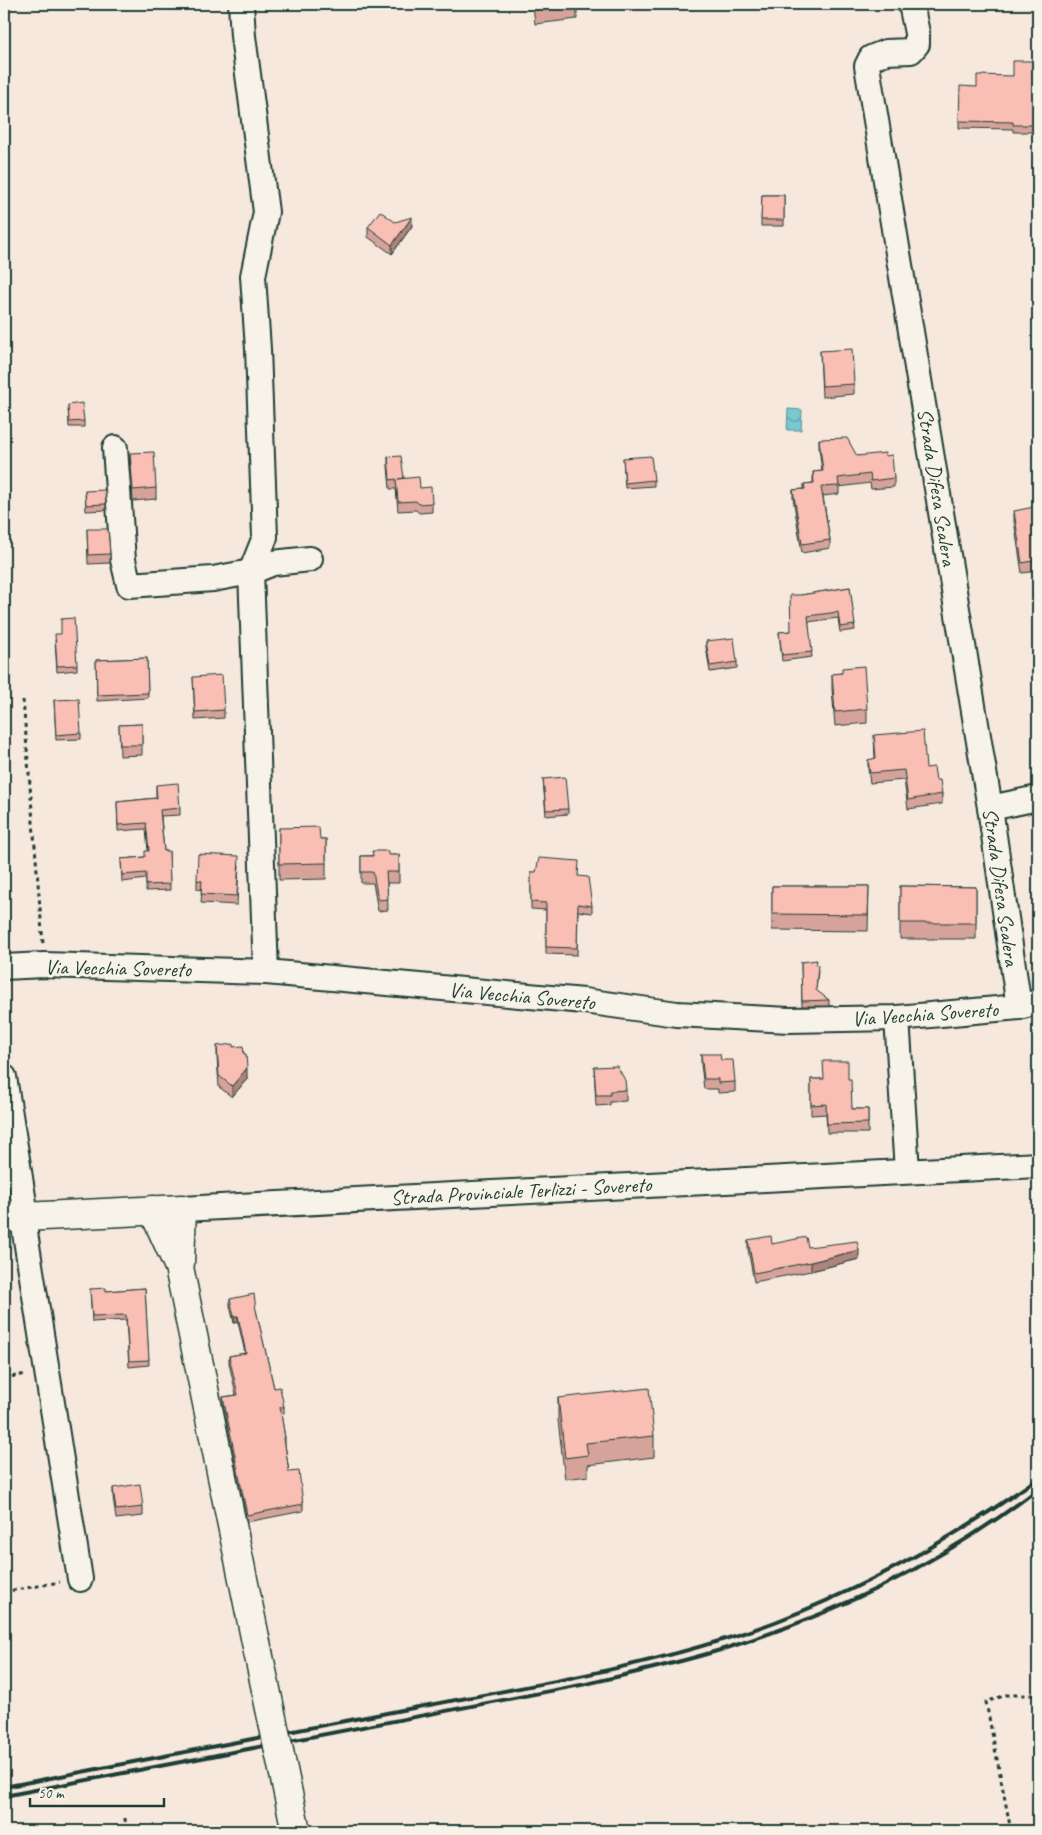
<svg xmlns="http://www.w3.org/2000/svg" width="1042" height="1835" font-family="Caveat,sans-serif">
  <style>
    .water { fill: url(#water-waves); stroke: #549192 }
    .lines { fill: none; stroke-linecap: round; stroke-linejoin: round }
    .minor-casing { stroke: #1f3d34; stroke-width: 28 }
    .major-casing { stroke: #1f3d34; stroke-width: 31 }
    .path { stroke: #1f3d34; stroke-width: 3; stroke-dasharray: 4 4; stroke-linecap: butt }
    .minor { stroke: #f7f3e8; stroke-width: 24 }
    .major { stroke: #f7f3e8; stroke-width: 28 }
    .rail { stroke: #1f3d34; stroke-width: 4 }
    .major-bridge-casing { stroke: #1f3d34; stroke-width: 31; stroke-linecap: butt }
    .major-bridge { stroke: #f7f3e8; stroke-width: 28 }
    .wall { fill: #d6a39b; stroke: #1f3d34 }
    .shaded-wall { fill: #ae857e; stroke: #1f3d34 }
    .building { fill: #f9beb4; stroke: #1f3d34 }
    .labels { text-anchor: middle; stroke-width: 5; stroke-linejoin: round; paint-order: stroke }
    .street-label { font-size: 21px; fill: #1f3d34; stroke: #f7f3e8 }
  </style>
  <defs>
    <pattern id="water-waves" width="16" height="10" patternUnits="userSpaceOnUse" patternTransform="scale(1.25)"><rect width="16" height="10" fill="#78c9d1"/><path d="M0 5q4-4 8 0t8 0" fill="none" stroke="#62a4aa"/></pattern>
  </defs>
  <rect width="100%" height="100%" fill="#f7e8de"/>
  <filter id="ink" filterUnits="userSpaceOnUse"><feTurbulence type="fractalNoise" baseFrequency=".02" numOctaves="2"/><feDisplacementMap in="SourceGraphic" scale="10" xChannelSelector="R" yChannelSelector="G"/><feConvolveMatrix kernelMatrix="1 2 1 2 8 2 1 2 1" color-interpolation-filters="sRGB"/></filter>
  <g filter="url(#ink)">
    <polygon class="water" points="788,409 802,410 801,430 787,430"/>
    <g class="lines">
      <g class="minor-casing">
        <g id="minor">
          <polyline points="241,4 243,36 266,212 253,276 258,349 265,537 251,572 266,972"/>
          <polyline points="911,4 917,33 917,44 911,51 886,52 871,58 867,66 990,808 1019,1007"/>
          <polyline points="115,448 123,560 129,585 213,579 251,572 273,563 310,559"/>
          <polyline points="990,808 1038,798"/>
          <polyline points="4,967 44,965 266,972 584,1001 677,1014 789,1020 897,1018 1019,1007 1038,1002"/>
          <polyline points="897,1018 907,1171"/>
          <polyline points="4,1077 24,1203 25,1233 80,1579"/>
          <polyline points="182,1209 1038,1165"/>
        </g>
      </g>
      <g class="major-casing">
        <g id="major">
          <polyline points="153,1210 179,1267 258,1652"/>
          <polyline points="4,1218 182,1209 180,1263"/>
        </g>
      </g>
      <g class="path">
        <polyline points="23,700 43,944"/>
        <polyline points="4,1378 27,1374"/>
        <polyline points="4,1592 60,1582"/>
        <polyline points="125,1818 126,1831"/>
        <polyline points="1011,1831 986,1702 1006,1695 1038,1695"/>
      </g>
      <use href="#minor" class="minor"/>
      <use href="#major" class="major"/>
      <g class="rail">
        <path d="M 4,1787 C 135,1761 266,1736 397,1711 C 523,1687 654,1667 775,1622 C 869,1586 956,1537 1038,1478"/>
        <path d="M 4,1796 L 586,1684 C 634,1673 683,1662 730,1647 C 840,1612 946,1560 1038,1489"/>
      </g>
      <g class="major-bridge-casing">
        <polyline id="major-bridge" points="258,1652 296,1831"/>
      </g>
      <use href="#major-bridge" class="major-bridge"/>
    </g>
    <g class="wall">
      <polygon points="533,4 577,4 577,19 535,24"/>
      <polygon points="1038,61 1038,132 1013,132 1013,129 959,128 959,121 977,87 1013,76"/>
      <polygon points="762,195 784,195 784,226 761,226"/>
      <polygon points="395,222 412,226 392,254 368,237 368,227"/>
      <polygon points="820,351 854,384 854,394 822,397"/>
      <polygon points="68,405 84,421 84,427 69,427"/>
      <polygon points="819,439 857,456 885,456 894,478 894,487 871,489 870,483 839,487 839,494 823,496 830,540 830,548 802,553 793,498 793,490 804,489 804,484 813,483 813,472 822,471 819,448"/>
      <polygon points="130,453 156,488 156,499 133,501"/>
      <polygon points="388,457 404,479 420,488 432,503 432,512 419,513 416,510 398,511 396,489 390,489 388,466"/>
      <polygon points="623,458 654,480 654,486 625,488"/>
      <polygon points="85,491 106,504 106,510 86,511"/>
      <polygon points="1014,511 1038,531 1038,571 1022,573 1014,521"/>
      <polygon points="87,529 110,554 110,563 88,564"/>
      <polygon points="850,587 855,630 840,632 838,618 808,622 812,657 782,661 779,632 791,631 801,595"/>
      <polygon points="61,634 77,665 77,670 57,672 55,640"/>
      <polygon points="706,641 737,662 737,668 710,672 706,647"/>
      <polygon points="147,658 148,698 97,701 96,660"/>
      <polygon points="842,673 867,709 867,723 835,726 832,689 832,674"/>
      <polygon points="193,677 224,710 224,718 195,720"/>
      <polygon points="54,700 81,733 81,739 56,740"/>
      <polygon points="142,724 142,755 120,756 119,725"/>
      <polygon points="4,726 5,739 5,750 4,750"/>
      <polygon points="874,735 926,768 936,780 942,794 942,804 908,809 904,780 870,783 868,769 868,760 875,759"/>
      <polygon points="543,779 568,809 568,814 546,816"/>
      <polygon points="156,785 180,808 180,815 161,816 164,851 169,851 170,890 146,891 146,879 122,882 121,859 145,857 148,851 146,829 118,831 117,802 156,798"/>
      <polygon points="279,828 320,839 326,839 326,879 279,880"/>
      <polygon points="399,855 399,883 387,883 388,910 378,911 373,883 361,883 361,856"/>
      <polygon points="239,865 237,905 201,903 202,890 197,889 197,880"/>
      <polygon points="531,872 579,876 592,906 592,913 578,911 577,955 546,954 546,910 531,909"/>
      <polygon points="772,886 869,886 868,931 772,930"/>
      <polygon points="900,886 976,887 976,939 900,939"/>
      <polygon points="801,962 816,965 818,971 816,991 829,1000 829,1006 802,1006"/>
      <polygon points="217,1046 233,1047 244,1054 247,1079 232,1097 219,1087 217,1057"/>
      <polygon points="701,1054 721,1060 735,1082 735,1092 718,1093 718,1089 704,1089 701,1064"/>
      <polygon points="594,1067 626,1090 626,1101 610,1102 610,1105 596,1106"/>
      <polygon points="811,1079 848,1079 852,1109 868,1109 868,1133 827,1133 826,1114 811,1115"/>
      <polygon points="748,1240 772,1244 859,1259 811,1271 754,1282 748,1249"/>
      <polygon points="145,1288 149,1365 129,1367 126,1320 92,1322 90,1289 106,1291"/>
      <polygon points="230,1299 256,1310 274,1388 284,1407 284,1413 281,1414 285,1438 285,1444 289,1472 303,1504 303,1511 247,1522 223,1404 223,1397 236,1395 229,1363 229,1356 245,1353 238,1322 234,1323 230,1306"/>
      <polygon points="558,1398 654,1436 654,1457 588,1465 588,1476 565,1479 558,1420"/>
      <polygon points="113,1488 143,1507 143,1516 116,1519 113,1497"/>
    </g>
    <g class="shaded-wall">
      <polygon points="412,217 412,226 392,254 392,245"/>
      <polygon points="247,1068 247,1079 232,1097 232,1086"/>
      <polygon points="859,1250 859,1259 811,1271 811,1262"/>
      <polygon points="234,1316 238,1316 238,1322 234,1323"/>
    </g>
    <g class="building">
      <polygon points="534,4 573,4 535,8"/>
      <polygon points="1013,61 1038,61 1038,125 1013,125 1013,122 959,121 960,86 977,87 977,75 1013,76"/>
      <polygon points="762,195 784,195 784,220 761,220"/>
      <polygon points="380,211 395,222 412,217 392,245 368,227"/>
      <polygon points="852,349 854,384 822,386 820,351"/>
      <polygon points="82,403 84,421 69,422 68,405"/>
      <polygon points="847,438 857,456 885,453 885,456 892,455 894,478 871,481 870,474 838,478 839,486 821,487 830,540 802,544 793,490 805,489 804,484 814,483 813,472 823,471 819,439"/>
      <polygon points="154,452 156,488 133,490 130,453"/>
      <polygon points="401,456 404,478 398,479 419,477 420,488 431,487 432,503 419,504 416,501 398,502 396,479 390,480 388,457"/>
      <polygon points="651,456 654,480 625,483 623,458"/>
      <polygon points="105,490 106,504 86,505 85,491"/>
      <polygon points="1034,507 1038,531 1038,560 1022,563 1014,511"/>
      <polygon points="87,529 108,529 110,554 88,555"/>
      <polygon points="850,587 855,625 840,627 838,612 808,616 812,652 782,655 779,632 791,631 790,595 801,595"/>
      <polygon points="74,618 77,665 57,666 55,634 61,634 61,619"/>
      <polygon points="734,638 737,662 710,666 706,641"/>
      <polygon points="147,658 148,693 97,695 96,660"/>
      <polygon points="864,666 867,709 835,712 832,674 842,673 842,668"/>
      <polygon points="222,675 224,710 195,712 193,677"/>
      <polygon points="79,699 81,733 56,735 54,700"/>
      <polygon points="142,724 142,745 120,745 119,725"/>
      <polygon points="923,731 926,768 934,767 936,780 940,780 942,794 908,800 904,770 870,773 868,760 876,758 874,735"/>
      <polygon points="565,777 568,809 546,810 543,779"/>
      <polygon points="178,783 180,808 160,810 164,851 169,851 170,884 146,885 146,873 122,875 121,859 145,857 145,851 149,851 146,823 118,825 117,802 157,798 156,785"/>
      <polygon points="319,827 320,839 326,839 326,863 279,864 279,828"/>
      <polygon points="372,851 388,851 388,855 399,855 399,872 386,872 388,899 378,900 373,872 361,872 361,856 373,856"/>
      <polygon points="198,854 239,856 237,896 201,894 202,881 197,880"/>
      <polygon points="539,858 579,861 578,876 588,877 592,906 578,904 577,948 546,947 546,903 531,902 531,872 536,872"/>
      <polygon points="772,886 869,886 868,915 772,914"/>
      <polygon points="900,886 976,887 976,923 900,923"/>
      <polygon points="817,960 816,965 818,965 816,990 829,1000 802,1001 801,962"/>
      <polygon points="233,1044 233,1047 243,1046 244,1054 246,1054 247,1068 232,1086 219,1076 217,1046"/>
      <polygon points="701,1054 720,1054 721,1060 733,1060 735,1082 718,1083 718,1079 704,1079"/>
      <polygon points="823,1061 848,1061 848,1079 851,1079 852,1109 868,1109 868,1123 827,1124 826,1104 811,1105 811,1079 824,1079"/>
      <polygon points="617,1066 625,1080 626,1090 610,1091 610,1095 596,1095 594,1067"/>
      <polygon points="771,1236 772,1244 806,1237 808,1247 857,1241 859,1250 811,1262 754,1273 748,1240"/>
      <polygon points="106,1288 106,1291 145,1288 149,1360 129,1361 126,1315 92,1316 90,1289"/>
      <polygon points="254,1294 256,1310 274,1388 280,1387 284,1407 280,1407 285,1438 284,1438 289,1472 299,1471 303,1504 247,1515 223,1397 238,1395 229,1356 246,1353 238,1316 234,1316 230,1299"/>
      <polygon points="649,1388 654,1436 586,1443 588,1455 565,1458 558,1398"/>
      <polygon points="140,1484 143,1507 116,1510 113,1488"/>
    </g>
  </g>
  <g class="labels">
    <g class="street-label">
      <text transform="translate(937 487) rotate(81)" y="7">Strada Difesa Scalera</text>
      <text transform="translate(1001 887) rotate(82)" y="7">Strada Difesa Scalera</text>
      <text transform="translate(118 968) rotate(1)" y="7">Via Vecchia Sovereto</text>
      <text transform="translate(522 996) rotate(5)" y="7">Via Vecchia Sovereto</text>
      <text transform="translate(925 1014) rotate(-4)" y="7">Via Vecchia Sovereto</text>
      <text transform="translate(521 1191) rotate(-3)" y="7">Strada Provinciale Terlizzi - Sovereto</text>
    </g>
  </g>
  <rect width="1042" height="1835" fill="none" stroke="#f7f3e8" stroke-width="20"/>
  <rect x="10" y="10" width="1022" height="1815" fill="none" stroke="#1f3d34" stroke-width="2" filter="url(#ink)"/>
  <path d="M30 1798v8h134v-8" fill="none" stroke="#1f3d34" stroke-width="2.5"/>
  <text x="38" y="1798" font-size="15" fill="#1f3d34" stroke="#f7f3e8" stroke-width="4" paint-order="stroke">50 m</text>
</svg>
